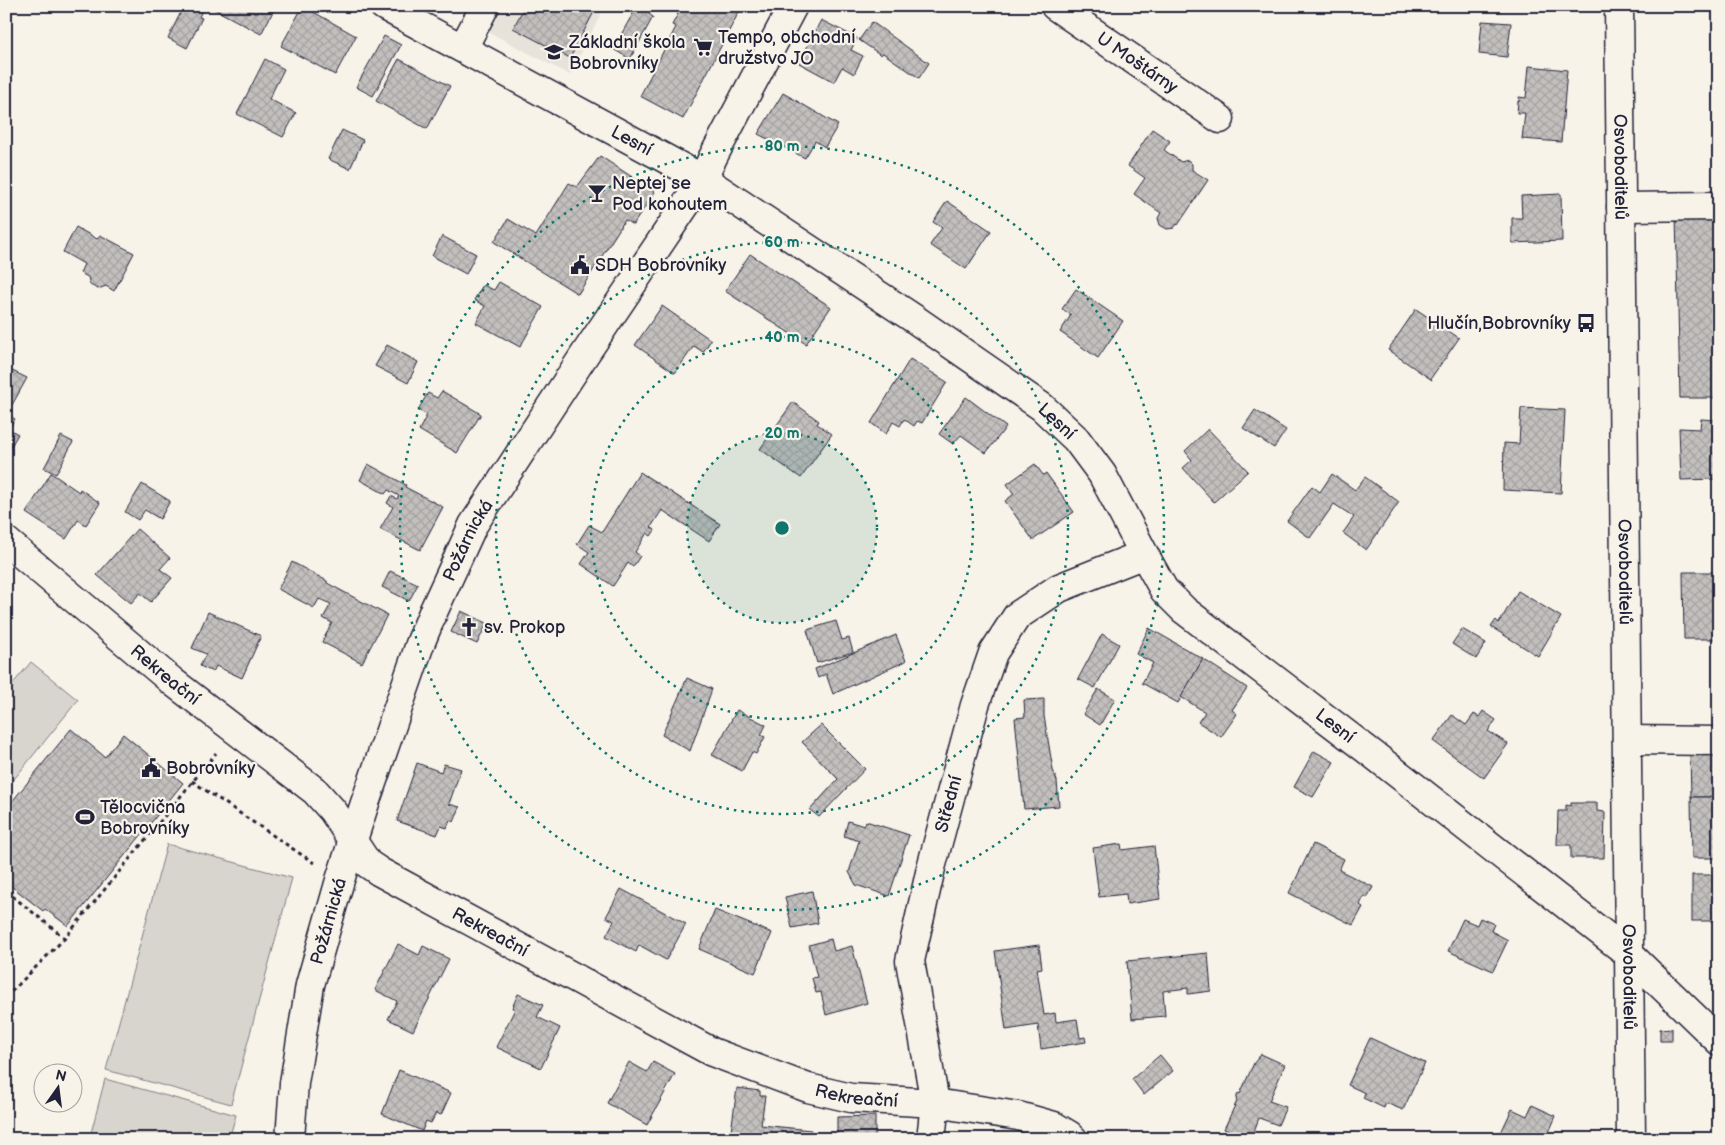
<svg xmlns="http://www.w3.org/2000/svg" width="1725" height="1145" font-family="'Balsamiq Sans',sans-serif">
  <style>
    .built { fill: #e7e3db }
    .park { fill: #d8d5cf; stroke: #7d7c85 }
    .building { fill: url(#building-cross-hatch); stroke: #22223b }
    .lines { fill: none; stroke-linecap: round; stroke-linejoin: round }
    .street-casing { stroke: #22223b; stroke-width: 31 }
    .secondary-casing { stroke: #22223b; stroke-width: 31 }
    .path { stroke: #22223b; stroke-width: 3; stroke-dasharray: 4 4; stroke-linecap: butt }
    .street { stroke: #f7f3e8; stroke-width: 28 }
    .secondary { stroke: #f7f3e8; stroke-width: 28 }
    .ring { fill: none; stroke: #0f766e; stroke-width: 2.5; stroke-dasharray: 2.5 5 }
    .labels { text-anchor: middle; stroke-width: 4.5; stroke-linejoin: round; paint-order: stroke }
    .poi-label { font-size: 18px; fill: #22223b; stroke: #f7f3e8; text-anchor: start }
    .street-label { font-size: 18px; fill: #22223b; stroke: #f7f3e8 }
    .centre { fill: #0f766e; stroke: #f7f3e8; stroke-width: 2.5 }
    .ring-label { font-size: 15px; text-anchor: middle; font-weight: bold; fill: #0f766e; stroke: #f7f3e8; stroke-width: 4.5; stroke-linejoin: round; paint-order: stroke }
  </style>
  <defs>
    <pattern id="building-cross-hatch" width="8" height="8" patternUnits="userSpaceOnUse" patternTransform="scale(1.25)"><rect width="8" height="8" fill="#c2bfbd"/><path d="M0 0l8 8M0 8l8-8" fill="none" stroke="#a6a4a3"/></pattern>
  </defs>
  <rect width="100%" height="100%" fill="#f7f3e8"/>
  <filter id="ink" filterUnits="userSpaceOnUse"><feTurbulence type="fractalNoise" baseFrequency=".02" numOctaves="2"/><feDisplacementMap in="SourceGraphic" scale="10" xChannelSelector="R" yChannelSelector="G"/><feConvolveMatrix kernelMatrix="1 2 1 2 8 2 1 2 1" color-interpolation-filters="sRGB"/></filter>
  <g filter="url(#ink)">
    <polygon class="built" points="498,6 605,6 570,75 485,30"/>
    <g class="park">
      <polygon points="31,662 78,700 6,789 6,692"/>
      <polygon points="167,844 292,878 231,1104 106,1070"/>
      <polygon points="105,1079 236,1115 229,1139 98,1139 90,1137"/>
    </g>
    <g class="building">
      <polygon points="184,6 204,6 199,17 202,18 187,48 168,38"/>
      <polygon points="216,6 276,6 261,34 214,9"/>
      <polygon points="303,6 356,36 335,75 281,46"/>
      <polygon points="525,6 597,6 570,58 513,28"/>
      <polygon points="633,6 653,6 649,14 653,17 630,59 613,49 636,8"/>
      <polygon points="682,6 742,6 683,119 640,96 676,27 672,25"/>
      <polygon points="821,20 857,38 851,50 863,56 854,74 842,67 834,82 799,63"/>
      <polygon points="1482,21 1511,23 1507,57 1479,54"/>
      <polygon points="872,22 929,63 919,78 883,53 881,55 859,40"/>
      <polygon points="384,36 401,45 373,96 356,87"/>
      <polygon points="265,59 284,69 269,99 296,113 283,137 237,114"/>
      <polygon points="399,59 450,86 427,129 376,101"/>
      <polygon points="1529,66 1567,70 1561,142 1522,139 1525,113 1517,113 1518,101 1519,102 1519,97 1526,98"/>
      <polygon points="783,93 838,125 825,147 815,141 805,158 758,134"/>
      <polygon points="1152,129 1170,141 1164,150 1181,162 1188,160 1192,164 1192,170 1208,180 1178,225 1177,224 1174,228 1167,229 1160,225 1158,218 1161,213 1134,194 1145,178 1128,166"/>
      <polygon points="342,130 363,140 350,169 328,159"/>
      <polygon points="600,156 655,192 633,225 625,220 578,294 494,242 508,219 536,236 569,183 577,187"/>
      <polygon points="1561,194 1562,241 1512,243 1512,218 1522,218 1521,196"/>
      <polygon points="947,201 991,231 966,269 930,245 942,228 933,222"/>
      <polygon points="1676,214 1719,214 1719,398 1680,398"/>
      <polygon points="76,227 97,239 100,235 134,253 114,291 106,286 98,289 90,285 88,277 80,273 84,264 63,252"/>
      <polygon points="442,236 476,254 466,274 432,256"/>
      <polygon points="750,254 831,307 806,344 725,291"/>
      <polygon points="499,282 543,307 520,347 476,323 485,306 474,300 483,285 494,290"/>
      <polygon points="1076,289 1123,321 1098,358 1060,332 1071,315 1062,309"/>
      <polygon points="662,306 711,340 703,352 694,346 675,373 635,345"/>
      <polygon points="1416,309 1459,338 1446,357 1447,358 1445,358 1431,378 1432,380 1388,350"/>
      <polygon points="387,345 418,362 408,383 375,366"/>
      <polygon points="910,359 947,382 922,423 917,421 914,426 904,419 900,426 893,422 886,434 871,423"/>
      <polygon points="6,368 27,378 7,414 15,419 9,429 18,434 6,455"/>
      <polygon points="442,391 481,414 457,453 419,430 427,415 418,410 428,393 437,398"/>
      <polygon points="966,397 1006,427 986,453 961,435 953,444 939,434"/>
      <polygon points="793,402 819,421 817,424 832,434 801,478 760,449"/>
      <polygon points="1521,408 1565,410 1561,493 1503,490 1504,443 1519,444"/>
      <polygon points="1255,410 1286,430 1274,448 1243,428"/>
      <polygon points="1701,419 1716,420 1716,422 1719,423 1719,479 1681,480 1679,428 1700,429"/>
      <polygon points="1208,429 1248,471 1214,502 1183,468 1192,460 1185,451"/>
      <polygon points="61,436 73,442 56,474 44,468"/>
      <polygon points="368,464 406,485 405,487 443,507 420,550 380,529 393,507 387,503 391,496 397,499 399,496 388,490 385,494 360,480"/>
      <polygon points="1035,464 1043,475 1046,473 1074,512 1033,540 1005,501 1014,494 1007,484"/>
      <polygon points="640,472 720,524 709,541 662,510 651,527 655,530 651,536 647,533 635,552 640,556 633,567 628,563 613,586 581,564 589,552 577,544 589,525 602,532"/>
      <polygon points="51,473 79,492 80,489 100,503 86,525 78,520 66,539 26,513"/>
      <polygon points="1332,474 1355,490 1365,477 1399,502 1366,550 1343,533 1354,517 1334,504 1310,538 1287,521 1312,486 1320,492"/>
      <polygon points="142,484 170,501 160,519 145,510 138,520 125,512"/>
      <polygon points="137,529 170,558 160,569 172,578 151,602 140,593 131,603 97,575"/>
      <polygon points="292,562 327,581 327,583 387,615 362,663 322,642 332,623 323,618 331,604 319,599 314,608 278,589"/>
      <polygon points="390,571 418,584 409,601 382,587"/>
      <polygon points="1683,572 1719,572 1719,639 1684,639"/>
      <polygon points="1518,591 1561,617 1538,656 1491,627 1496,620 1499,623"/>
      <polygon points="461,611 487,623 477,644 451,632"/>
      <polygon points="208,612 261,636 242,678 216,666 213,672 200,666 206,654 192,648"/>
      <polygon points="836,621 842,640 849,638 853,652 817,663 807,630"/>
      <polygon points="1149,628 1203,659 1178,703 1142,683 1153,663 1136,654"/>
      <polygon points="1462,629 1486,643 1476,659 1452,644"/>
      <polygon points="1102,634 1119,644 1095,688 1078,679"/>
      <polygon points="896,635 906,661 833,694 826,674 818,678 815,669"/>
      <polygon points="1203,659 1247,688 1232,710 1237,714 1221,737 1198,722 1205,712 1181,697"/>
      <polygon points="687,678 712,689 690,751 662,735"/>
      <polygon points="1098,689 1115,699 1100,725 1083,714"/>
      <polygon points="1044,699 1044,716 1053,770 1057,781 1059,806 1024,809 1015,718 1025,717 1024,700"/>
      <polygon points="737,710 766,725 761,735 765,737 756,754 752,752 742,771 712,755"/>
      <polygon points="1483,711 1496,720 1488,731 1508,744 1484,778 1433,741 1452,715 1466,725 1474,714 1479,717"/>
      <polygon points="821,725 865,769 819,817 810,810 838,779 802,742"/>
      <polygon points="71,729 105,757 123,734 183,783 68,926 45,909 43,911 6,882 6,809"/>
      <polygon points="1314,751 1334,762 1313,797 1294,787"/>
      <polygon points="1690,753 1719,753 1719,797 1691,797"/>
      <polygon points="417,763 441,772 444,764 461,769 449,804 460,807 454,822 450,820 447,828 441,826 437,835 397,821"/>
      <polygon points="1691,797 1719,797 1719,858 1692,858"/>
      <polygon points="1571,803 1597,803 1597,811 1605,812 1604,858 1571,858 1571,845 1557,845 1558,811 1566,811 1566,805 1571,806"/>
      <polygon points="848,821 864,826 866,821 909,835 889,896 856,885 849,872 859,841 844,836"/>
      <polygon points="1121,844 1122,850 1154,846 1160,899 1127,904 1126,894 1099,897 1093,848"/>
      <polygon points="1313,844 1344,859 1339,870 1373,887 1367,898 1364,896 1360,905 1363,907 1353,925 1289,893"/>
      <rect x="1692" y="875" width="27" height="46"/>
      <polygon points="621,889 686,924 666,960 639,945 636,952 606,936 614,921 606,917"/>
      <polygon points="812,891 818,923 792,928 785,897"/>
      <polygon points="715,910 772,933 755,973 699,949"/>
      <polygon points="1480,918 1494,924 1491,931 1508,940 1493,971 1448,951 1463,919 1477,925"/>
      <polygon points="831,939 834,951 852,946 867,1003 826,1015 821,992 816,993 812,978 817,977 809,945"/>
      <polygon points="398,944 419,955 423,946 449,959 413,1031 388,1019 397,1001 375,990"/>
      <polygon points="1039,945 1042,968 1037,969 1044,1015 1055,1013 1056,1022 1077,1019 1080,1038 1085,1037 1086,1042 1041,1049 1038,1025 1006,1030 995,951"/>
      <polygon points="1208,953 1211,991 1188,994 1188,988 1163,991 1165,1016 1132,1019 1127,961"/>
      <polygon points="518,994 543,1005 537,1017 560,1028 541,1068 496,1047 515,1009 512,1008"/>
      <polygon points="1672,1028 1672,1041 1660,1041 1660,1029"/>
      <polygon points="1370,1038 1425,1063 1403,1110 1386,1103 1384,1108 1363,1098 1365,1093 1348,1085"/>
      <polygon points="1261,1054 1285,1065 1269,1101 1286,1107 1278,1125 1259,1118 1251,1139 1248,1139 1224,1129 1237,1101 1236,1100 1238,1093 1240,1094 1254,1063"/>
      <polygon points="1160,1055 1173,1071 1144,1095 1132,1079"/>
      <polygon points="629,1062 647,1072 653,1062 675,1074 647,1125 607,1103"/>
      <polygon points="399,1070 451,1093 441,1115 436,1113 431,1123 426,1121 422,1131 382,1114"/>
      <polygon points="737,1088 760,1091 760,1096 765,1096 761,1125 811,1130 810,1139 730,1139"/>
      <polygon points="1532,1105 1556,1116 1546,1139 1498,1139 1512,1109 1527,1116"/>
      <polygon points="875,1116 875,1139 837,1139 837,1117"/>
    </g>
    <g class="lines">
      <g class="street-casing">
        <g id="street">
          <path id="s1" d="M 384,6 L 703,179 L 913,318 L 1042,407 L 1076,439 L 1102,474 L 1144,554 L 1164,590 L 1184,610 L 1375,756 L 1629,954 L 1719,1041"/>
          <path id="s2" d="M 1055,6 L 1220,119"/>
          <polyline points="463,48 485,6"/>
          <polyline points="1621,207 1719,206"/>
          <path id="s3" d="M 6,541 L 173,682 L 315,791 L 333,811 L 368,864 L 380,872 L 712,1052 L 808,1088 L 851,1098 L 935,1103 L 1018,1116 L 1054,1126 L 1069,1135 L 1073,1139"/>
          <polyline points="1627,740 1719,741"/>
          <path id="s4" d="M 290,1139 L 294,1083 L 310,985 L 340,880 L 364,806 L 420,644 L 434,610 L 473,525 L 585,354 L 703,179 L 713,157 L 793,6"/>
          <path id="s5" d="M 931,1139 L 935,1103 L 910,961 L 931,868 L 975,705 L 993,653 L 1017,616 L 1059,588 L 1144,554"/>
        </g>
      </g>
      <g class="secondary-casing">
        <g id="secondary">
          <path id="s6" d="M 1619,6 L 1631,1139"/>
        </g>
      </g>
      <g class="path">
        <polyline points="192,781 314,863"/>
        <polyline points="6,891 65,938 216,753"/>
        <polyline points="6,997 65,938"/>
      </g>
      <use href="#street" class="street"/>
      <use href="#secondary" class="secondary"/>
    </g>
  </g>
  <circle cx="782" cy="528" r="95" fill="#0f766e" fill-opacity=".12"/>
  <g class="ring">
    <circle cx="782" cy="528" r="95"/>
    <circle cx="782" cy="528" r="191"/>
    <circle cx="782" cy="528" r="286"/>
    <circle cx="782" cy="528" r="382"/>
  </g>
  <defs>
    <g id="supermarket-bare" transform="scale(1.5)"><path d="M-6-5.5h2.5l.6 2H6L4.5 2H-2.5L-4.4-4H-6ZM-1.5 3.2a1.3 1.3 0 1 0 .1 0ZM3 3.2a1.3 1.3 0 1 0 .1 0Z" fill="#22223b" stroke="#f7f3e8" stroke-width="2.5" paint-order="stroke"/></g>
    <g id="school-bare" transform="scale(1.5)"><path d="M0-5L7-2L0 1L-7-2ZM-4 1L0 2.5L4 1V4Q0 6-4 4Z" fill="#22223b" stroke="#f7f3e8" stroke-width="2.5" paint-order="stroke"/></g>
    <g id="bar-bare" transform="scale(1.5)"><path d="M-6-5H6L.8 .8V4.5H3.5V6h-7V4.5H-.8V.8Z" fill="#22223b" stroke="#f7f3e8" stroke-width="2.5" paint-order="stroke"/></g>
    <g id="civic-bare" transform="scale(1.5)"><path d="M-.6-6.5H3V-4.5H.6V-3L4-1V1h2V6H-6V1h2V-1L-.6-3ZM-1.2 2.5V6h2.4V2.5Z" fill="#22223b" stroke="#f7f3e8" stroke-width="2.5" paint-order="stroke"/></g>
    <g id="bus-bare" transform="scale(1.5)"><path d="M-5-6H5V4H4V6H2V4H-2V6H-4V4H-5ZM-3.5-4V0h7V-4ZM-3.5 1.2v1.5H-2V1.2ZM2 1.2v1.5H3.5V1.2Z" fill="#22223b" stroke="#f7f3e8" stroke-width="2.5" paint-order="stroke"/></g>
    <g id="church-bare" transform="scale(1.5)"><path d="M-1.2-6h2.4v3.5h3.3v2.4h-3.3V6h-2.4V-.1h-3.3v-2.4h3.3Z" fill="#22223b" stroke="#f7f3e8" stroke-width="2.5" paint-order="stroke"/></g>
    <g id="stadium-bare" transform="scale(1.5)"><path d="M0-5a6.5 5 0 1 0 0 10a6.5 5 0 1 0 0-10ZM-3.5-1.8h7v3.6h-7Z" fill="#22223b" stroke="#f7f3e8" stroke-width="2.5" paint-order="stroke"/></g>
  </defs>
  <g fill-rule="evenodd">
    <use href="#supermarket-bare" x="703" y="47"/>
    <use href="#school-bare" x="554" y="52"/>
    <use href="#bar-bare" x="597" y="193"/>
    <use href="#civic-bare" x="580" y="265"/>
    <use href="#bus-bare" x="1586" y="323"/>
    <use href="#church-bare" x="469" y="627"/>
    <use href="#civic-bare" x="151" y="768"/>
    <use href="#stadium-bare" x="85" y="817"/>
  </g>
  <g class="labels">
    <g class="poi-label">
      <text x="718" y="43">Tempo, obchodní<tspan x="718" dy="21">družstvo JO</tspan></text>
      <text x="569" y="48">Základní škola<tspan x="569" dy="21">Bobrovníky</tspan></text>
      <text x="612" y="189">Neptej se<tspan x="612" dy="21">Pod kohoutem</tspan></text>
      <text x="595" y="271">SDH Bobrovníky</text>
      <text x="1571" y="329" text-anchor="end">Hlučín,Bobrovníky</text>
      <text x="484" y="633">sv. Prokop</text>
      <text x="166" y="774">Bobrovníky</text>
      <text x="100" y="813">Tělocvična<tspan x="100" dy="21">Bobrovníky</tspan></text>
    </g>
    <g class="street-label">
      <text dy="6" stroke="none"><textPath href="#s2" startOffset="100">U Moštárny</textPath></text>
      <text dy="6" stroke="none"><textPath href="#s1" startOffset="282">Lesní</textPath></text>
      <text dy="6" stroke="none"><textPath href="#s6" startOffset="161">Osvoboditelů</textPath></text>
      <text dy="6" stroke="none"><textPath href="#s1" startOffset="792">Lesní</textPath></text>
      <text dy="6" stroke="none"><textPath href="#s4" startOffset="628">Požárnická</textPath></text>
      <text dy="6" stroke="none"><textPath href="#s6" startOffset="566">Osvoboditelů</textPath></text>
      <text dy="6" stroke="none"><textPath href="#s3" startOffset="208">Rekreační</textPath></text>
      <text dy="6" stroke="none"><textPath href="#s1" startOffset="1212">Lesní</textPath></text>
      <text dy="6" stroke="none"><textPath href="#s5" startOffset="342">Střední</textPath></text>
      <text dy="6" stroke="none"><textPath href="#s4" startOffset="222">Požárnická</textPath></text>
      <text dy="6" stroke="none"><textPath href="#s3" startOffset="628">Rekreační</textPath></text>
      <text dy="6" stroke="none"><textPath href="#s6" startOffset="971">Osvoboditelů</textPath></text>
      <text dy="6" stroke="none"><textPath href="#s3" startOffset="1032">Rekreační</textPath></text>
    </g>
  </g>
  <circle cx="782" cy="528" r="8" class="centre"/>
  <g class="ring-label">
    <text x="782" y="151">80 m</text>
    <text x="782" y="247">60 m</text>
    <text x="782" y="342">40 m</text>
    <text x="782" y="438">20 m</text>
  </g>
  <rect width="1725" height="1145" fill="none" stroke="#f7f3e8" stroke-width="25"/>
  <rect x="12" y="12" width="1700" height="1120" fill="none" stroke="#22223b" stroke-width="2" filter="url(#ink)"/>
  <g transform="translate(58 1088) rotate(14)"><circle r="24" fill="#f7f3e8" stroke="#a29fa3"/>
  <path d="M0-4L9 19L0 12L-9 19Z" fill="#22223b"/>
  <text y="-8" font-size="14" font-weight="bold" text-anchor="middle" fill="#22223b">N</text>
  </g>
</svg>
